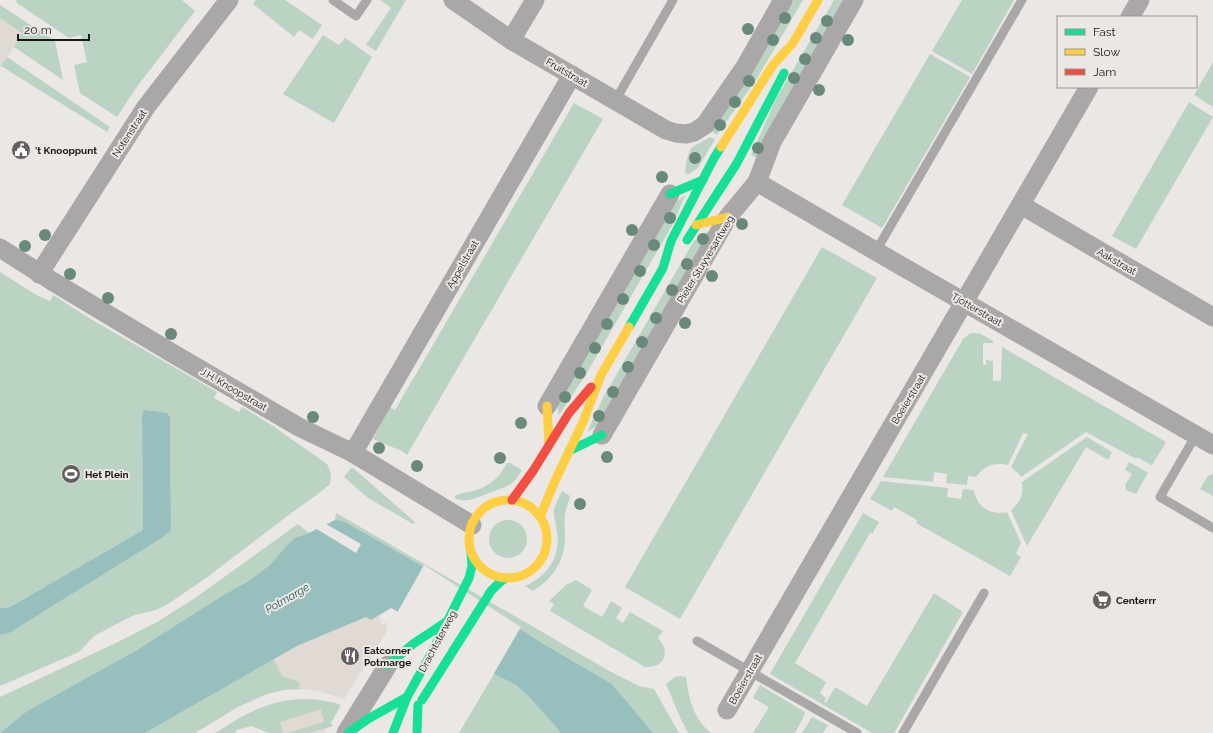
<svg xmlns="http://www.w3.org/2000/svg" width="1213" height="733" font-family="Raleway,sans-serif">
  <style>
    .built { fill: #e1dad4 }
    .green { fill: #bbd3c3 }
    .water { fill: #96bfbe }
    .pier { fill: #eae7e5 }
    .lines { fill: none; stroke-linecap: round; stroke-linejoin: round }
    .lane { stroke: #a9a7a7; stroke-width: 9 }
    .street { stroke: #a9a7a7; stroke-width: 19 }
    .fast { stroke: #16e098; stroke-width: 9 }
    .slow { stroke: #ffcf43; stroke-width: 9 }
    .jam { stroke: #f24e42; stroke-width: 9 }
    .tree { fill: #698a7b }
    .labels { text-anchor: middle; stroke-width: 4; stroke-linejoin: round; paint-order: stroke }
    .street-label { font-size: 10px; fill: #1a1817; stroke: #ebe7e4 }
    .poi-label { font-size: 10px; font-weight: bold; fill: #1a1817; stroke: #ebe7e4; text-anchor: start }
    .water-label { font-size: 11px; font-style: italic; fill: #1f5454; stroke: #ebe7e4 }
  </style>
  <rect width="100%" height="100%" fill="#eae7e5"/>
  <g class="built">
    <polygon points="0,18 23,33 0,68"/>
    <polygon points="380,614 381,625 388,622 385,628 388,630 344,699 319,691 300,689 299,682 282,676 274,659 297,646 366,617 371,620"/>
    <polygon points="322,707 326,728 324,733 272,733 278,721"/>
  </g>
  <g class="green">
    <polygon points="16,0 182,0 195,11 136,88 117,117 80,93 74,65 87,62 81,35 69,38 17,3"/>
    <polygon points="256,0 285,0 322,25 313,39 299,30 294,37 253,4"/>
    <polygon points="380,0 406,0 376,51 366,45 391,8"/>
    <polygon points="791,0 803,0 756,80 717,135 711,131"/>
    <polygon points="834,0 846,0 757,158 751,155 776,99"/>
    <polygon points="962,0 1014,0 972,74 932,51"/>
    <polygon points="0,5 55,41 63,80 14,47 22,33 0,18"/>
    <polygon points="323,35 339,45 345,38 372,57 334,123 283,94"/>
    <polygon points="930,54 970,77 882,228 842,205"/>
    <polygon points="7,57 110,127 107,132 1,66"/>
    <polygon points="1213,62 1213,107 1194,95"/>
    <polygon points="1189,102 1213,117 1136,249 1112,236"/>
    <polygon points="574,103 603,119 407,455 402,451 373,439 390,407 395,410"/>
    <polygon points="710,137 715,139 698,168 687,175 685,172 687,159 691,148"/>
    <polygon points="685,195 674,222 585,376 559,415 557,406 669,208"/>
    <polygon points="710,230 600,424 587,432 603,398 692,244 695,240"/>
    <polygon points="822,247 877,278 680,619 625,587"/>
    <polygon points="0,272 38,296 50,301 53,295 89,318 217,392 214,398 239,412 242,407 273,426 327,464 331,474 330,484 318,494 290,514 206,578 168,604 156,610 134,615 94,636 79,652 0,686 0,635 2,635 171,530 171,524 170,417 142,417 143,530 10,607 0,608"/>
    <path d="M 973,333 L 981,334 L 993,341 L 993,343 L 983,343 L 983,365 L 986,365 L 986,360 L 993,361 L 993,381 L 1001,381 L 1002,347 L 1166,442 L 1152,465 L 1151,465 L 1137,457 L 1136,459 L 1086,432 L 1021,477 L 1018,473 L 1011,467 L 1028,434 L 1023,433 L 1008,465 C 994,462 984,466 976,477 L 968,476 L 967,485 L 946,483 L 947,474 L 934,472 L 933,482 L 883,477 L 963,339 L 969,334 Z"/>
    <path d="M 1087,437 L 1112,452 L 1108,460 L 1086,447 L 1027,546 L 1011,510 C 1020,503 1024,494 1022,482 Z"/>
    <polygon points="1129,462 1147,472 1148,473 1136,494 1126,490 1125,485 1132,474 1125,470"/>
    <path d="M 507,463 L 510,463 L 522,470 C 519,474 517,479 512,483 C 505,488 497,490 489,493 C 478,497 466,504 455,498 L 455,496 C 462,492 466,493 473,491 C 489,487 500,477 507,463 Z"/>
    <polygon points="351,468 353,468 415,522 413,524 368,498 344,477"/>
    <polygon points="1213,474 1213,496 1200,489 1208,476"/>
    <path d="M 881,481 L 948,488 L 947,497 L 961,499 L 963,489 L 974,490 C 977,507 990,516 1007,512 L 1021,543 L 1016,554 L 1021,557 L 1010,576 L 916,523 L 917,520 L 894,507 L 892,511 L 870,499 Z"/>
    <path d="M 562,491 L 570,496 C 569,502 566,508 565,514 C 564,522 565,531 565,539 C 564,563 552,579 533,591 L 525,586 C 548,576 561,556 557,531 C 556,524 553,516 554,509 C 556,503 559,497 562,491 Z"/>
    <polygon points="336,513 613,673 639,686 654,689 679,733 653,733 612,684 542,643 424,567 343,522 335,520"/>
    <polygon points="863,513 879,522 872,534 870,533 795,663 826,682 820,693 826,698 824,702 826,703 835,687 867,706 934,593 963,612 894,733 872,733 770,674"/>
    <circle cx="508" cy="539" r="19"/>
    <polygon points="298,524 309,533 295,538 288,544 271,564 249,581 220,597 137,650 27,711 0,733 0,697 116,643 157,622 195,598"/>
    <path d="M 576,580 L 592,590 L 583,606 L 602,617 L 611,601 L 622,608 L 616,618 L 623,623 L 630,612 L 663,631 L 658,638 C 671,652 665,668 645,667 L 550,611 L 554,604 L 549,601 L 566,585 Z"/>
    <polygon points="274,659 282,676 299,682 300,689 284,690 267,694 238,707 195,733 145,733"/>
    <polygon points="494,674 516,685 530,698 558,729 560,733 459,733"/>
    <path d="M 681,676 L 686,677 C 689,699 693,718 711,733 L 688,733 L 680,717 L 666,684 L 675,677 Z"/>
    <polygon points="760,685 805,712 804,716 795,733 753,733 769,707 753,698"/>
    <path d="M 300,699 C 315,699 327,700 341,705 L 331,723 L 333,726 L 309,733 L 287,733 L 324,722 L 321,709 L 280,722 L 283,733 L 269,733 L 251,726 L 237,730 L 235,733 L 215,733 C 245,714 264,702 300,699 Z"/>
    <polygon points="812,717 828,725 823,733 802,733"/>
  </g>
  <g class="water">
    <polygon points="144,410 167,413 170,417 171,530 163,537 9,633 0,635 0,608 10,607 143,530 142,417 143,412"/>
    <polygon points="335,520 343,521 424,567 542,643 612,684 653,733 560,733 558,729 530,698 516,685 494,674 395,610 391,608 371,620 366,617 297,646 145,733 0,733 27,711 137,650 220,597 249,581 271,564 288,544 295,538 309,533"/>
  </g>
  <g class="pier">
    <polygon points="324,523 361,544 356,553 315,528"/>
    <polygon points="424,565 521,627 493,675 397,613"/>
  </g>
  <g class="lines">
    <g class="lane">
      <polyline points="333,0 356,16 367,0"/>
      <polyline points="615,101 673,0"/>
      <polyline points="876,251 1022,0"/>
      <polyline points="1196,435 1160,497 1213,528"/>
      <polyline points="697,641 857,733"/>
      <polyline points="903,733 984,593"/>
    </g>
    <g class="street">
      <polyline points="453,0 511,40 666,130 676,133 686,134 694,132 705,125 745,67 783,0"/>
      <polyline points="1130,17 1140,0"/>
      <polyline points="511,40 535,0"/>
      <polyline points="757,182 891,260 1213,445"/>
      <polyline points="1021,205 1213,317"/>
      <polyline points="0,248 52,281 172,353 299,427 353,453 472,525"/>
      <polyline points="39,274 146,107 229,0"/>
      <polyline points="547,406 670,194"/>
      <polyline points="602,435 728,217 757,182 772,142 854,0"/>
      <polyline points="353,453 572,75"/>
      <polyline points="727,710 1089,87"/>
      <polyline points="346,733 388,665"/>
    </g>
    <g class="fast">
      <polyline points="670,194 703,180"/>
      <polyline points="687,240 737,163 784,73"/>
      <polyline points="629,327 663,268 671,241 714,158 721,147"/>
      <polyline points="569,451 602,435"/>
      <polyline points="388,665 413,644 446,622"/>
      <polyline points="422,700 491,591 500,582 506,578"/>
      <polyline points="348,733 368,719 407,697"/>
      <polyline points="393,733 407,697 431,654 469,578 472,566 471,552"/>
      <polyline points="417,733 418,705"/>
    </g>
    <g class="slow">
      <polyline points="721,147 773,65 793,43 818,0"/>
      <polyline points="696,225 728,217"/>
      <polyline points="547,406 549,444"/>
      <circle cx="508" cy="539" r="39"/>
      <polyline points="540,517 554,483 583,422 601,375 629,327"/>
    </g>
    <polyline class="jam" points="512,500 533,471 569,413 591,387"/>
  </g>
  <g class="tree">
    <circle cx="785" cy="18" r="6"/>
    <circle cx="827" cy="21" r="6"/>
    <circle cx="748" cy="29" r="6"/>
    <circle cx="816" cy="38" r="6"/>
    <circle cx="773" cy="40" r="6"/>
    <circle cx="848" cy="40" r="6"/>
    <circle cx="805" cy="59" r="6"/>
    <circle cx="794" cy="78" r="6"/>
    <circle cx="749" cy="81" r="6"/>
    <circle cx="819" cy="90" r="6"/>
    <circle cx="735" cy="102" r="6"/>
    <circle cx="720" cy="125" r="6"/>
    <circle cx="758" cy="148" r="6"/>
    <circle cx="695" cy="158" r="6"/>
    <circle cx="662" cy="177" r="6"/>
    <circle cx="670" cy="218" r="6"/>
    <circle cx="742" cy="224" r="6"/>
    <circle cx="632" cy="230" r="6"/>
    <circle cx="45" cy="235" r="6"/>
    <circle cx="703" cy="239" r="6"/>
    <circle cx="654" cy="245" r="6"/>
    <circle cx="25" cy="246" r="6"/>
    <circle cx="687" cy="264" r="6"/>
    <circle cx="640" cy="271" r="6"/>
    <circle cx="70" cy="274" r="6"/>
    <circle cx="712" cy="276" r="6"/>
    <circle cx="672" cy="290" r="6"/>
    <circle cx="108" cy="298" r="6"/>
    <circle cx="623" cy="299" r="6"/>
    <circle cx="656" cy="318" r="6"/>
    <circle cx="685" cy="323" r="6"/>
    <circle cx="607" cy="324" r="6"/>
    <circle cx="171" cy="334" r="6"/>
    <circle cx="642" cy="342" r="6"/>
    <circle cx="595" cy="348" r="6"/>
    <circle cx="628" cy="367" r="6"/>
    <circle cx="580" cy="373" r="6"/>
    <circle cx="613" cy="392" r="6"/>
    <circle cx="565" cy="397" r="6"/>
    <circle cx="599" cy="416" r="6"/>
    <circle cx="313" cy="417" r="6"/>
    <circle cx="521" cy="423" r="6"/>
    <circle cx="379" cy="448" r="6"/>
    <circle cx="607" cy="457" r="6"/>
    <circle cx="500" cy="458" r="6"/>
    <circle cx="417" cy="466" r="6"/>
    <circle cx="580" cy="504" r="6"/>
  </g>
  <defs>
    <g id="civic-disc" transform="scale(1)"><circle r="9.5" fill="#63605f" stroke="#ebe7e4"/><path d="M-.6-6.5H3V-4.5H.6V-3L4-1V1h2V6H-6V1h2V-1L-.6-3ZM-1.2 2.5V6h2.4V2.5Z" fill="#fff"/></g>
    <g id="stadium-disc" transform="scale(1)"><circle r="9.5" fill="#63605f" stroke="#ebe7e4"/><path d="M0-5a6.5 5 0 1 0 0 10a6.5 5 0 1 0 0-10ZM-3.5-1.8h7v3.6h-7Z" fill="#fff"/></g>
    <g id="supermarket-disc" transform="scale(1)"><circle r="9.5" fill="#63605f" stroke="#ebe7e4"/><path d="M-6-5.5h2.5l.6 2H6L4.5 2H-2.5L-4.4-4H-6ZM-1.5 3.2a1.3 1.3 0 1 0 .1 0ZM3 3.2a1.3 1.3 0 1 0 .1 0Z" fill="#fff"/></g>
    <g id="restaurant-disc" transform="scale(1)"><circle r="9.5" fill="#63605f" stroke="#ebe7e4"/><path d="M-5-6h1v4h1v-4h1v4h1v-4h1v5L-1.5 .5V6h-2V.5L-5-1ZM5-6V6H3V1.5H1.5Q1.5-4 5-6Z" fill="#fff"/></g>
  </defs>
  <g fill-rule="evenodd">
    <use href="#civic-disc" x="21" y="150"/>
    <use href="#stadium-disc" x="71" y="474"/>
    <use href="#supermarket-disc" x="1102" y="600"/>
    <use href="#restaurant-disc" x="350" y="656"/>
  </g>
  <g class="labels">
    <g class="street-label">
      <text transform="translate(567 72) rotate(30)" y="4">Fruitstraat</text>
      <text transform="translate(129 133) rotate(-57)" y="4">Notenstraat</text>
      <text transform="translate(705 259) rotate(-59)" y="4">Pieter Stuyvesantweg</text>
      <text transform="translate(1117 261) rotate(30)" y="4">Aakstraat</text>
      <text transform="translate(462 264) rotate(-60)" y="4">Appelstraat</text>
      <text transform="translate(977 309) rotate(30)" y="4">Tjotterstraat</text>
      <text transform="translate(234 389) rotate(30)" y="4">J.H. Knoopstraat</text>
      <text transform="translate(908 399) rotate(-59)" y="4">Boeierstraat</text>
      <text transform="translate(437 641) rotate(-62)" y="4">Drachtsterweg</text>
      <text transform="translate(745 679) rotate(-60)" y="4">Boeierstraat</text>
    </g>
    <g class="poi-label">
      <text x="35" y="154">'t Knooppunt</text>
      <text x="85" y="478">Het Plein</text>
      <text x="1116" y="604">Centerrr</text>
      <text x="364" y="654">Eatcorner<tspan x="364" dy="12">Potmarge</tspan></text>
    </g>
    <g class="water-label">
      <text transform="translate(287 598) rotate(-30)" y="4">Potmarge</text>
    </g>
  </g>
  <rect x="1057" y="16" width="140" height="72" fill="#ebe7e4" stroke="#979492"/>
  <rect x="1065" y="29" width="20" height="6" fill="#16e098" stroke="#979492"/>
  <text x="1093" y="36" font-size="12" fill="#1a1817">Fast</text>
  <rect x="1065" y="49" width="20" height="6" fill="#ffcf43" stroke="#979492"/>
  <text x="1093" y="56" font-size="12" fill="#1a1817">Slow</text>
  <rect x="1065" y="69" width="20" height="6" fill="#f24e42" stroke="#979492"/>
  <text x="1093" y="76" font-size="12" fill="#1a1817">Jam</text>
  <path d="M18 34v6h71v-6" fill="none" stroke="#1a1817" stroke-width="2"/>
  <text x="24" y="34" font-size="12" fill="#1a1817" stroke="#ebe7e4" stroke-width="3" paint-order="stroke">20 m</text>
</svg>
